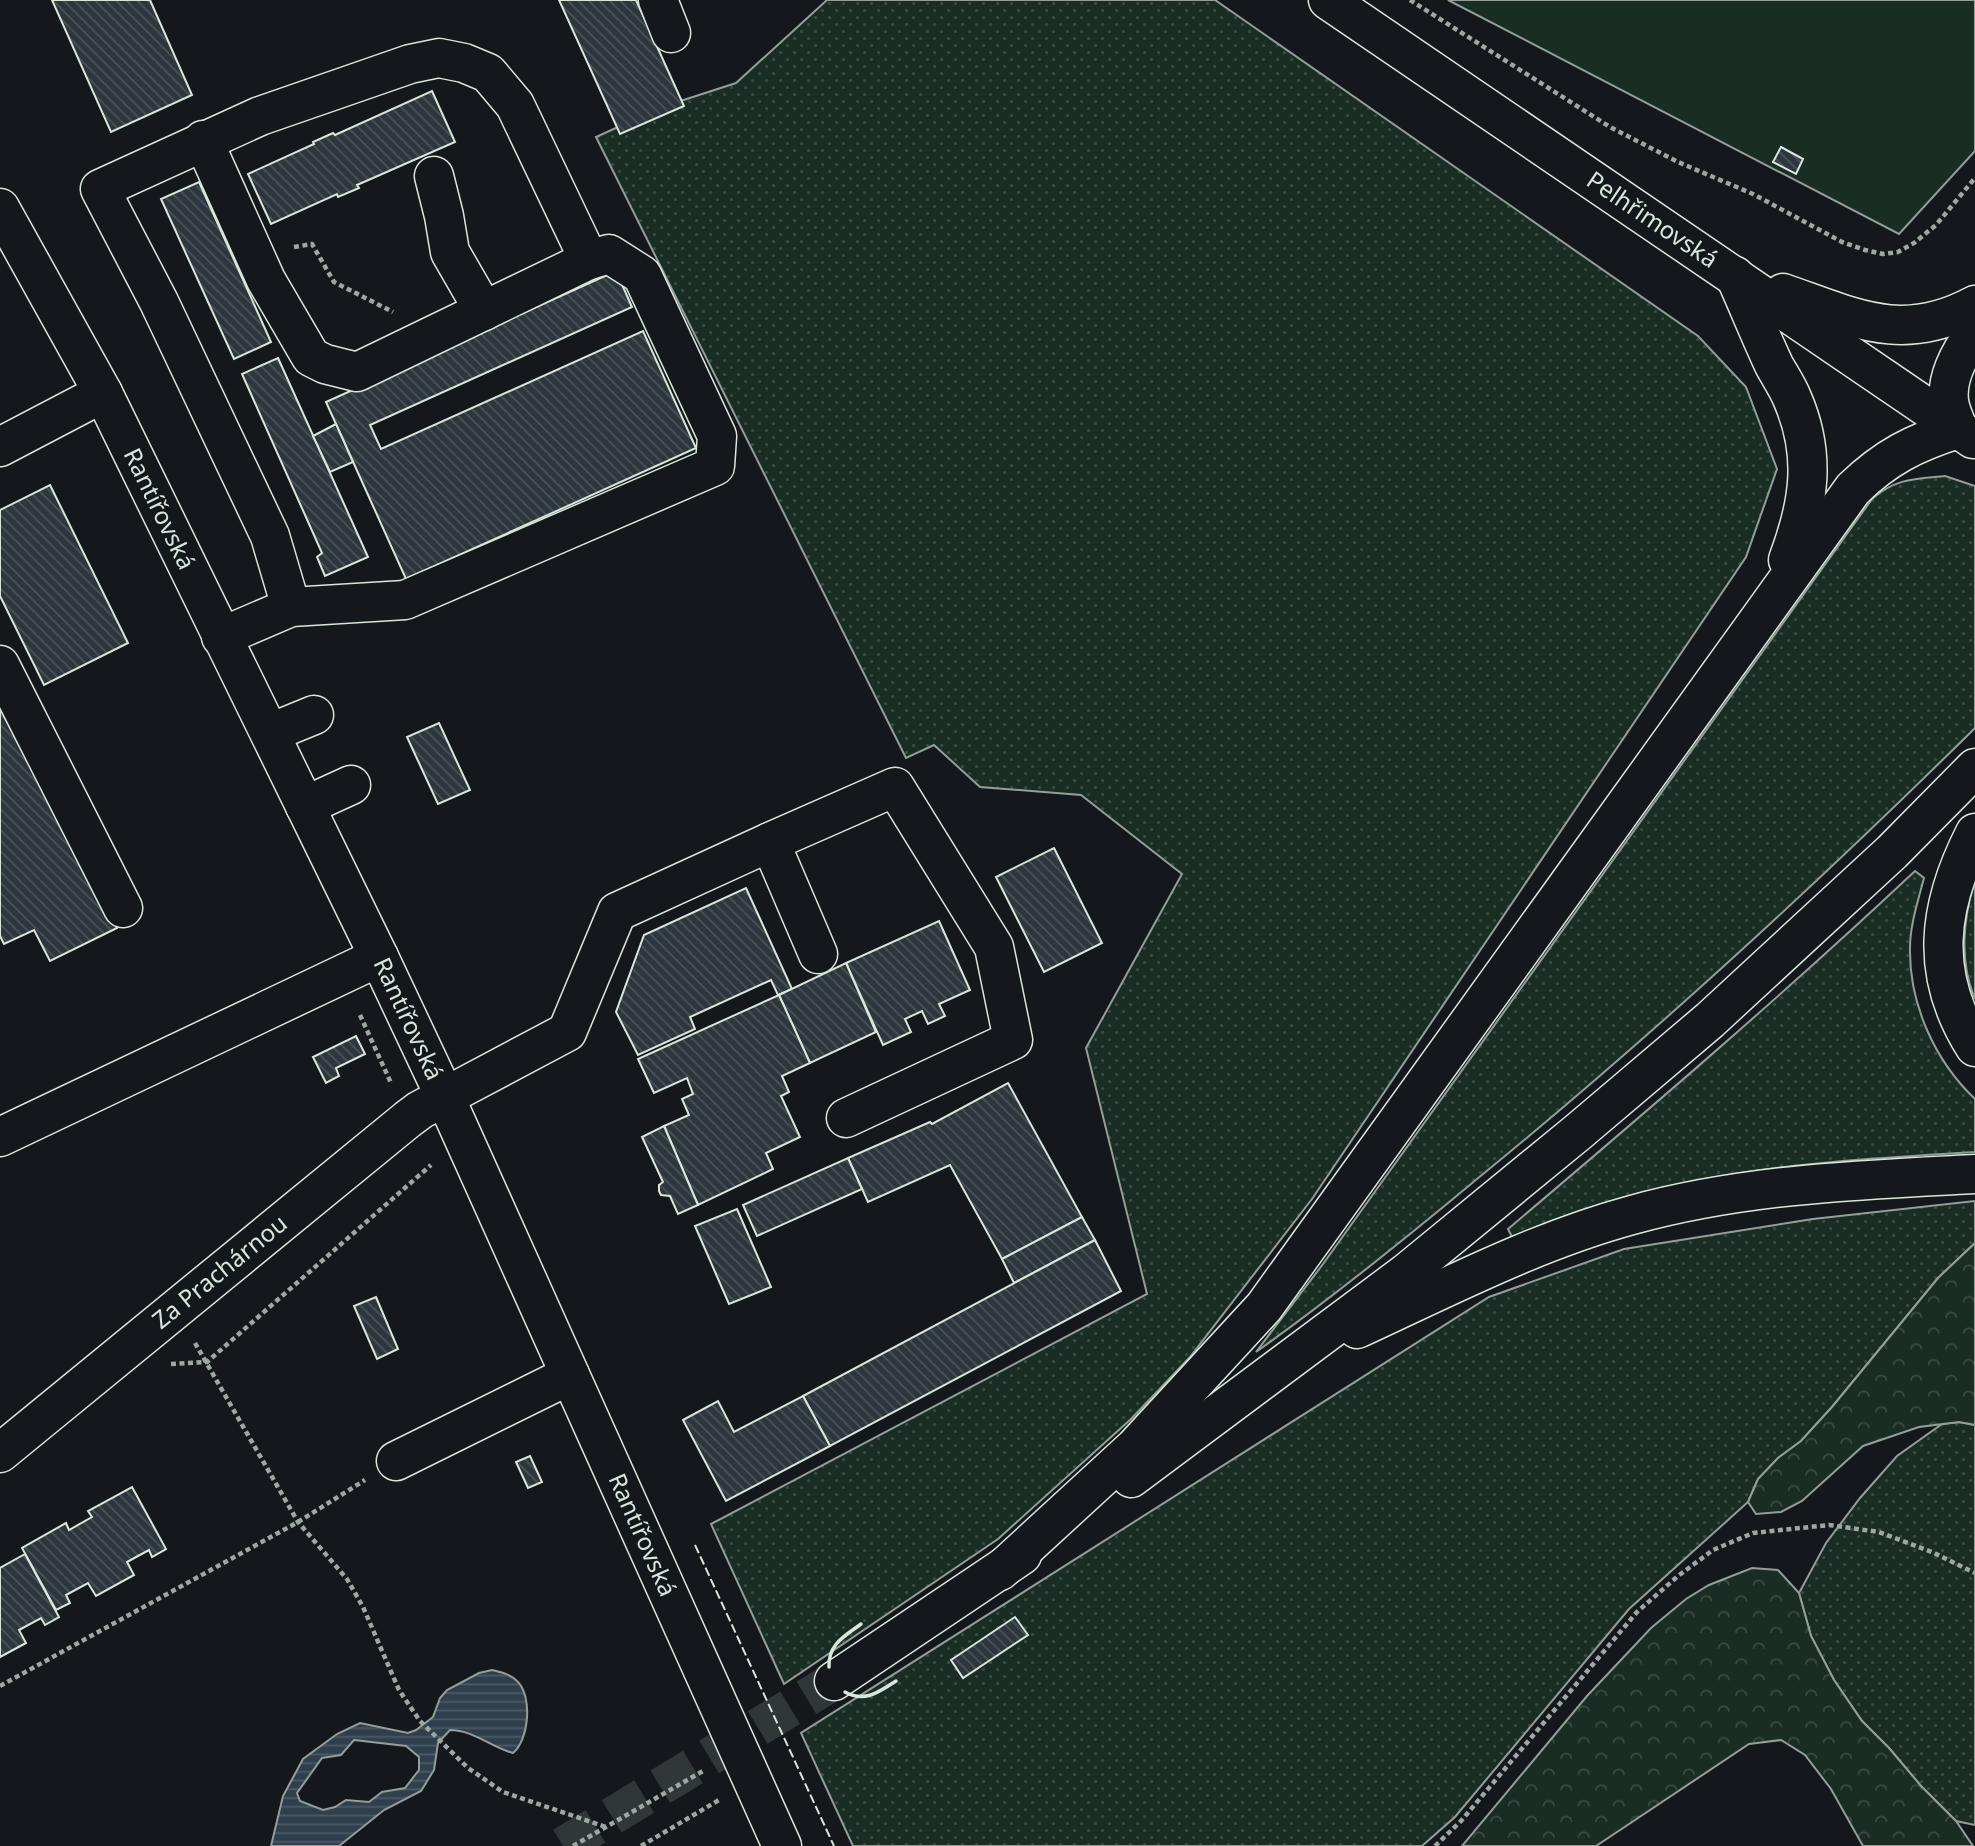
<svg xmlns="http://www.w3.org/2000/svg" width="1975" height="1846" font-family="'Noto Sans',sans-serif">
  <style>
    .grass { fill: url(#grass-dots); stroke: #939e99; stroke-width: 2 }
    .forest { fill: url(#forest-crowns); stroke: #939e99; stroke-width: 2 }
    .garden { fill: #1a2d24; stroke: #939e99; stroke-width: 2 }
    .water { fill: url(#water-rules); stroke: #939e99; stroke-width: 2; fill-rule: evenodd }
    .building { fill: url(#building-back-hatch); stroke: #d8e6dc; stroke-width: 2 }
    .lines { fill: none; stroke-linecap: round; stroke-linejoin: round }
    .major-tunnel { stroke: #313739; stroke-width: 38; stroke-dasharray: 38 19; stroke-linecap: butt }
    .minor-casing { stroke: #d8e6dc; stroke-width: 41 }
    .major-casing { stroke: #d8e6dc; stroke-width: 41 }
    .path { stroke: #9da8a2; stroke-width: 4.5; stroke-dasharray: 5 3.5; stroke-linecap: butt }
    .minor { stroke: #14181c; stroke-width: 38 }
    .major { stroke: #14181c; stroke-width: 38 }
    .fence { stroke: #d8e6dc; stroke-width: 2; stroke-dasharray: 9 3.5; stroke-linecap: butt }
    .wall { stroke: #d8e6dc; stroke-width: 3.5 }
    .labels { text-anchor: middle; stroke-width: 5; stroke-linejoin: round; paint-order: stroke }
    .street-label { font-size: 24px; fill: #d8e6dc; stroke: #14181c }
  </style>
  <defs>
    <pattern id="grass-dots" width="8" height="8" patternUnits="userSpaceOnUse" patternTransform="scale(1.75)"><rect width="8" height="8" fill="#1a2d24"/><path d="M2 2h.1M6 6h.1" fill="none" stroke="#3b4b43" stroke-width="1.8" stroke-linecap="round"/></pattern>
    <pattern id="forest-crowns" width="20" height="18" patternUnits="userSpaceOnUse" patternTransform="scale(1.75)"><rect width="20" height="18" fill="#1a2d24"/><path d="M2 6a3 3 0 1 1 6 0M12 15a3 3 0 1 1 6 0" fill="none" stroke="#3b4b43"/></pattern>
    <pattern id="water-rules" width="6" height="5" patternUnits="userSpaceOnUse" patternTransform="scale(1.75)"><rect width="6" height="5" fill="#2f3f4d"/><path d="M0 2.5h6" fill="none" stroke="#4c5b66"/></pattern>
    <pattern id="building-back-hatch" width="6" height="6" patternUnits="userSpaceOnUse" patternTransform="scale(1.75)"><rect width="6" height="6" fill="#2c363c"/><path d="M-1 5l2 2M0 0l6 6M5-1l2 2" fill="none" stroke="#4a5358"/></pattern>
  </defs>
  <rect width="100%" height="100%" fill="#14181c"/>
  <g class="grass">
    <polygon points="827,0 1215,0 1698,336 1746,387 1777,469 1746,557 1312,1199 1190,1357 1131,1419 998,1539 784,1684 711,1524 1147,1294 1086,1048 1182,874 1081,795 980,787 934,745 906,758 596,137 662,107 736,83"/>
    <path d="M 1945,476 L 1975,486 L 1975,728 C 1815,886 1651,1037 1477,1179 C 1405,1239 1332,1298 1256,1352 L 1323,1264 L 1872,499 C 1896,478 1915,479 1945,476 Z"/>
    <path d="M 1915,871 L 1924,878 C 1918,901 1910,925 1910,948 C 1909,1004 1935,1061 1975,1099 L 1975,1152 C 1812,1162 1664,1170 1512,1237 L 1508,1229 C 1646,1112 1783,995 1915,871 Z"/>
    <path d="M 1975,880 L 1975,999 C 1959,962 1963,918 1975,880 Z"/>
    <polygon points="1975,1201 1975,1243 1938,1278 1832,1407 1801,1441 1778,1458 1758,1479 1748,1502 1629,1609 1455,1817 1422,1846 853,1846 801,1733 1489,1297 1624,1249 1813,1219"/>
    <polygon points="1960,1422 1975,1425 1975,1825 1956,1821 1921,1786 1889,1748 1862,1721 1834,1680 1811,1636 1799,1593 1826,1543 1860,1498 1897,1456 1942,1424"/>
  </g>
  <g class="forest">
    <polygon points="1975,1243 1975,1425 1959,1422 1919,1427 1863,1446 1802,1501 1781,1512 1756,1514 1748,1502 1758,1479 1778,1458 1801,1441 1832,1407 1938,1278"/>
    <polygon points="1752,1568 1778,1570 1799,1593 1811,1636 1834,1680 1862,1721 1889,1748 1921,1786 1956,1821 1973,1846 1863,1846 1831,1789 1805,1755 1781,1740 1749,1744 1596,1846 1462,1846 1587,1696 1651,1628 1686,1599 1709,1585"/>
  </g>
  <polygon class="garden" points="1448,0 1975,0 1975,151 1899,234"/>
  <path class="water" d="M 492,1670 C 501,1672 510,1674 517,1681 C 533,1696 529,1740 513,1753 C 491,1747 473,1730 450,1730 L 438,1743 L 434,1770 L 421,1791 L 384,1810 L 339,1846 L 271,1846 L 283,1796 L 303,1759 L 337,1734 L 360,1723 L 408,1733 L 416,1730 L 433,1717 L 440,1698 L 447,1690 L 479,1673 ZM 354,1740 L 406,1746 L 419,1757 L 419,1770 L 405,1788 L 382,1792 L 369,1802 L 346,1800 L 335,1807 L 323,1810 L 300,1801 L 297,1793 L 322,1758 L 341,1755 Z"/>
  <g class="building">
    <polygon points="52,0 150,0 192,95 111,132"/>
    <polygon points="559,0 636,0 684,106 620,134"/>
    <polygon points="432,91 455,142 357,185 359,188 338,197 337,194 271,224 248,174 314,144 313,142 333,133 335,135"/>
    <polygon points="1781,147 1803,159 1796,174 1773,162"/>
    <polygon points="199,182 271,342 234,359 161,199"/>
    <polygon points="616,271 632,307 370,425 381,449 643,331 696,448 406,579 326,402"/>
    <polygon points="278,358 368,557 325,576 317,557 322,553 242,374"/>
    <polygon points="336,424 353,462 330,472 313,436"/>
    <polygon points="50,485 128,643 44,685 0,596 0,510"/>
    <polygon points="0,705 66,823 117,928 50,961 34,930 4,944 0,936"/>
    <polygon points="439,723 470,790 438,804 407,737"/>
    <polygon points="1054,848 1102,943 1044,972 996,877"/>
    <polygon points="746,888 792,989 778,995 771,980 690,1017 695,1029 638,1055 616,1012 644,935"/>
    <polygon points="939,921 970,990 939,1004 945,1016 928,1024 922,1011 905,1019 911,1032 883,1045 846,963"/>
    <polygon points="846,963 876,1032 810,1063 779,995"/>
    <polygon points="779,995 810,1063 782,1076 789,1092 781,1096 800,1137 766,1153 773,1169 698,1205 664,1126 689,1115 682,1099 693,1094 687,1078 654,1093 638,1059"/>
    <polygon points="356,1036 365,1054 336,1068 339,1076 326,1083 313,1057"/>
    <polygon points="1008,1083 1082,1217 1002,1259 950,1165 868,1202 848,1158 930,1122 932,1124"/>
    <polygon points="664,1126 698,1205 678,1214 670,1196 661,1195 659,1191 659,1185 663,1182 642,1137"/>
    <polygon points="848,1158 862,1189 757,1236 743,1205"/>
    <polygon points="737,1209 771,1287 729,1304 695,1226"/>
    <polygon points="1082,1217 1095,1240 1014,1283 1002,1259"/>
    <polygon points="1095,1240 1121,1291 830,1446 803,1396"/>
    <polygon points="376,1297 398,1349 377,1359 354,1306"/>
    <polygon points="803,1396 830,1446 726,1501 683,1420 718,1401 734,1432"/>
    <polygon points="530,1456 542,1482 528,1488 516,1462"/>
    <polygon points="132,1487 166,1549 152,1557 149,1550 127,1562 134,1575 96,1596 88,1583 66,1595 70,1603 56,1610 22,1548 66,1523 69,1530 92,1517 88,1511"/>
    <polygon points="25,1554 59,1617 45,1625 41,1618 19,1630 26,1643 0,1657 0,1568"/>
    <polygon points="1015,1617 1028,1635 963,1678 951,1660"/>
  </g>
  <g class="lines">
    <polyline class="major-tunnel" points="563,1846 834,1681"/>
    <g class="minor-casing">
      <g id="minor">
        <polyline points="658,0 671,33"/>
        <polyline points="203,140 266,280 311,357 325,364 357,372 589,260 609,254 642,275 717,436 715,466 405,600 291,607 221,637"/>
        <polyline points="434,176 444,216 450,252 484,311"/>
        <polyline points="0,208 103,393 379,957 445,1097 782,1846"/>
        <polyline points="0,447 103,393"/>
        <polyline points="291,607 270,536 159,302 100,189 260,116 410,64 439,58 464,63 488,73 515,105 589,260"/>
        <polyline points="0,665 123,908"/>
        <polyline points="270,733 314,715"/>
        <polyline points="305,806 351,785"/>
        <polyline points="770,842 895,787 994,947 1013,1040 846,1118"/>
        <polyline points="0,1137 379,957"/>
        <polyline points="0,1453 408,1119 420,1110 567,1032 617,912 770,842 818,954"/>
        <polyline points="396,1461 570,1375"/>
      </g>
    </g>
    <g class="major-casing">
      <g id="major">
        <polyline points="1328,0 1973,439"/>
        <path d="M 1735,276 C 1748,305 1760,335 1774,365 C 1780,376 1787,386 1792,398 C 1817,455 1809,504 1788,560"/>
        <path d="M 1783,293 C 1855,318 1902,344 1975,305"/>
        <path d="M 1958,429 C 1955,420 1950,410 1949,401 C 1946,377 1961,351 1975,332"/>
        <path d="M 1975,833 C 1937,907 1929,975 1975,1047"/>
        <path d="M 1357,1329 C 1446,1288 1536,1241 1632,1215 C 1744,1184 1859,1180 1975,1174"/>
        <polyline points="1131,1478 1406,1273 1578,1132 1710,1020 1892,852 1975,768"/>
        <path d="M 1000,1571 L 1135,1447 L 1264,1307 L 1853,489 C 1886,457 1914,443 1958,429"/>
        <polyline points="834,1681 1022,1555"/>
      </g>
    </g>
    <g class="path">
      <polyline points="1410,0 1610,127 1678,162 1753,194 1842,242 1865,250 1883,254 1898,252 1914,243 1936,225 1975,178"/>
      <polyline points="294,247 312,244 334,282 393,312"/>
      <polyline points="360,1015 391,1083"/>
      <polyline points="195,1343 298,1522 347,1579 363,1607 399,1690 420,1721 468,1768 503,1792 606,1827"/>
      <polyline points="171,1364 207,1362 431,1165"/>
      <polyline points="0,1686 298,1522 365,1480"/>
      <polyline points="573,1846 703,1771"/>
      <polyline points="641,1846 719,1800"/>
      <polyline points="1435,1846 1461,1821 1637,1612 1678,1576 1713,1550 1753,1533 1829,1525 1879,1532 1932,1552 1975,1573"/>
    </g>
    <use href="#minor" class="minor"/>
    <use href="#major" class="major"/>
    <polyline class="fence" points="695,1545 834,1846"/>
    <g class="wall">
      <path d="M 829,1667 C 828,1644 845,1636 861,1624"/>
      <path d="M 845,1692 C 865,1703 879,1692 896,1681"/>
    </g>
  </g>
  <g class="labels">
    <g class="street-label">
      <text transform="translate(1652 220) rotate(34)" y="8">Pelhřimovská</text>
      <text transform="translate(159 509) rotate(64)" y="8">Rantířovská</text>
      <text transform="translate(408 1019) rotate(65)" y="8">Rantířovská</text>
      <text transform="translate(220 1272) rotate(-39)" y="8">Za Prachárnou</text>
      <text transform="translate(642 1535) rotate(66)" y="8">Rantířovská</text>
    </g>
  </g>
</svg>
